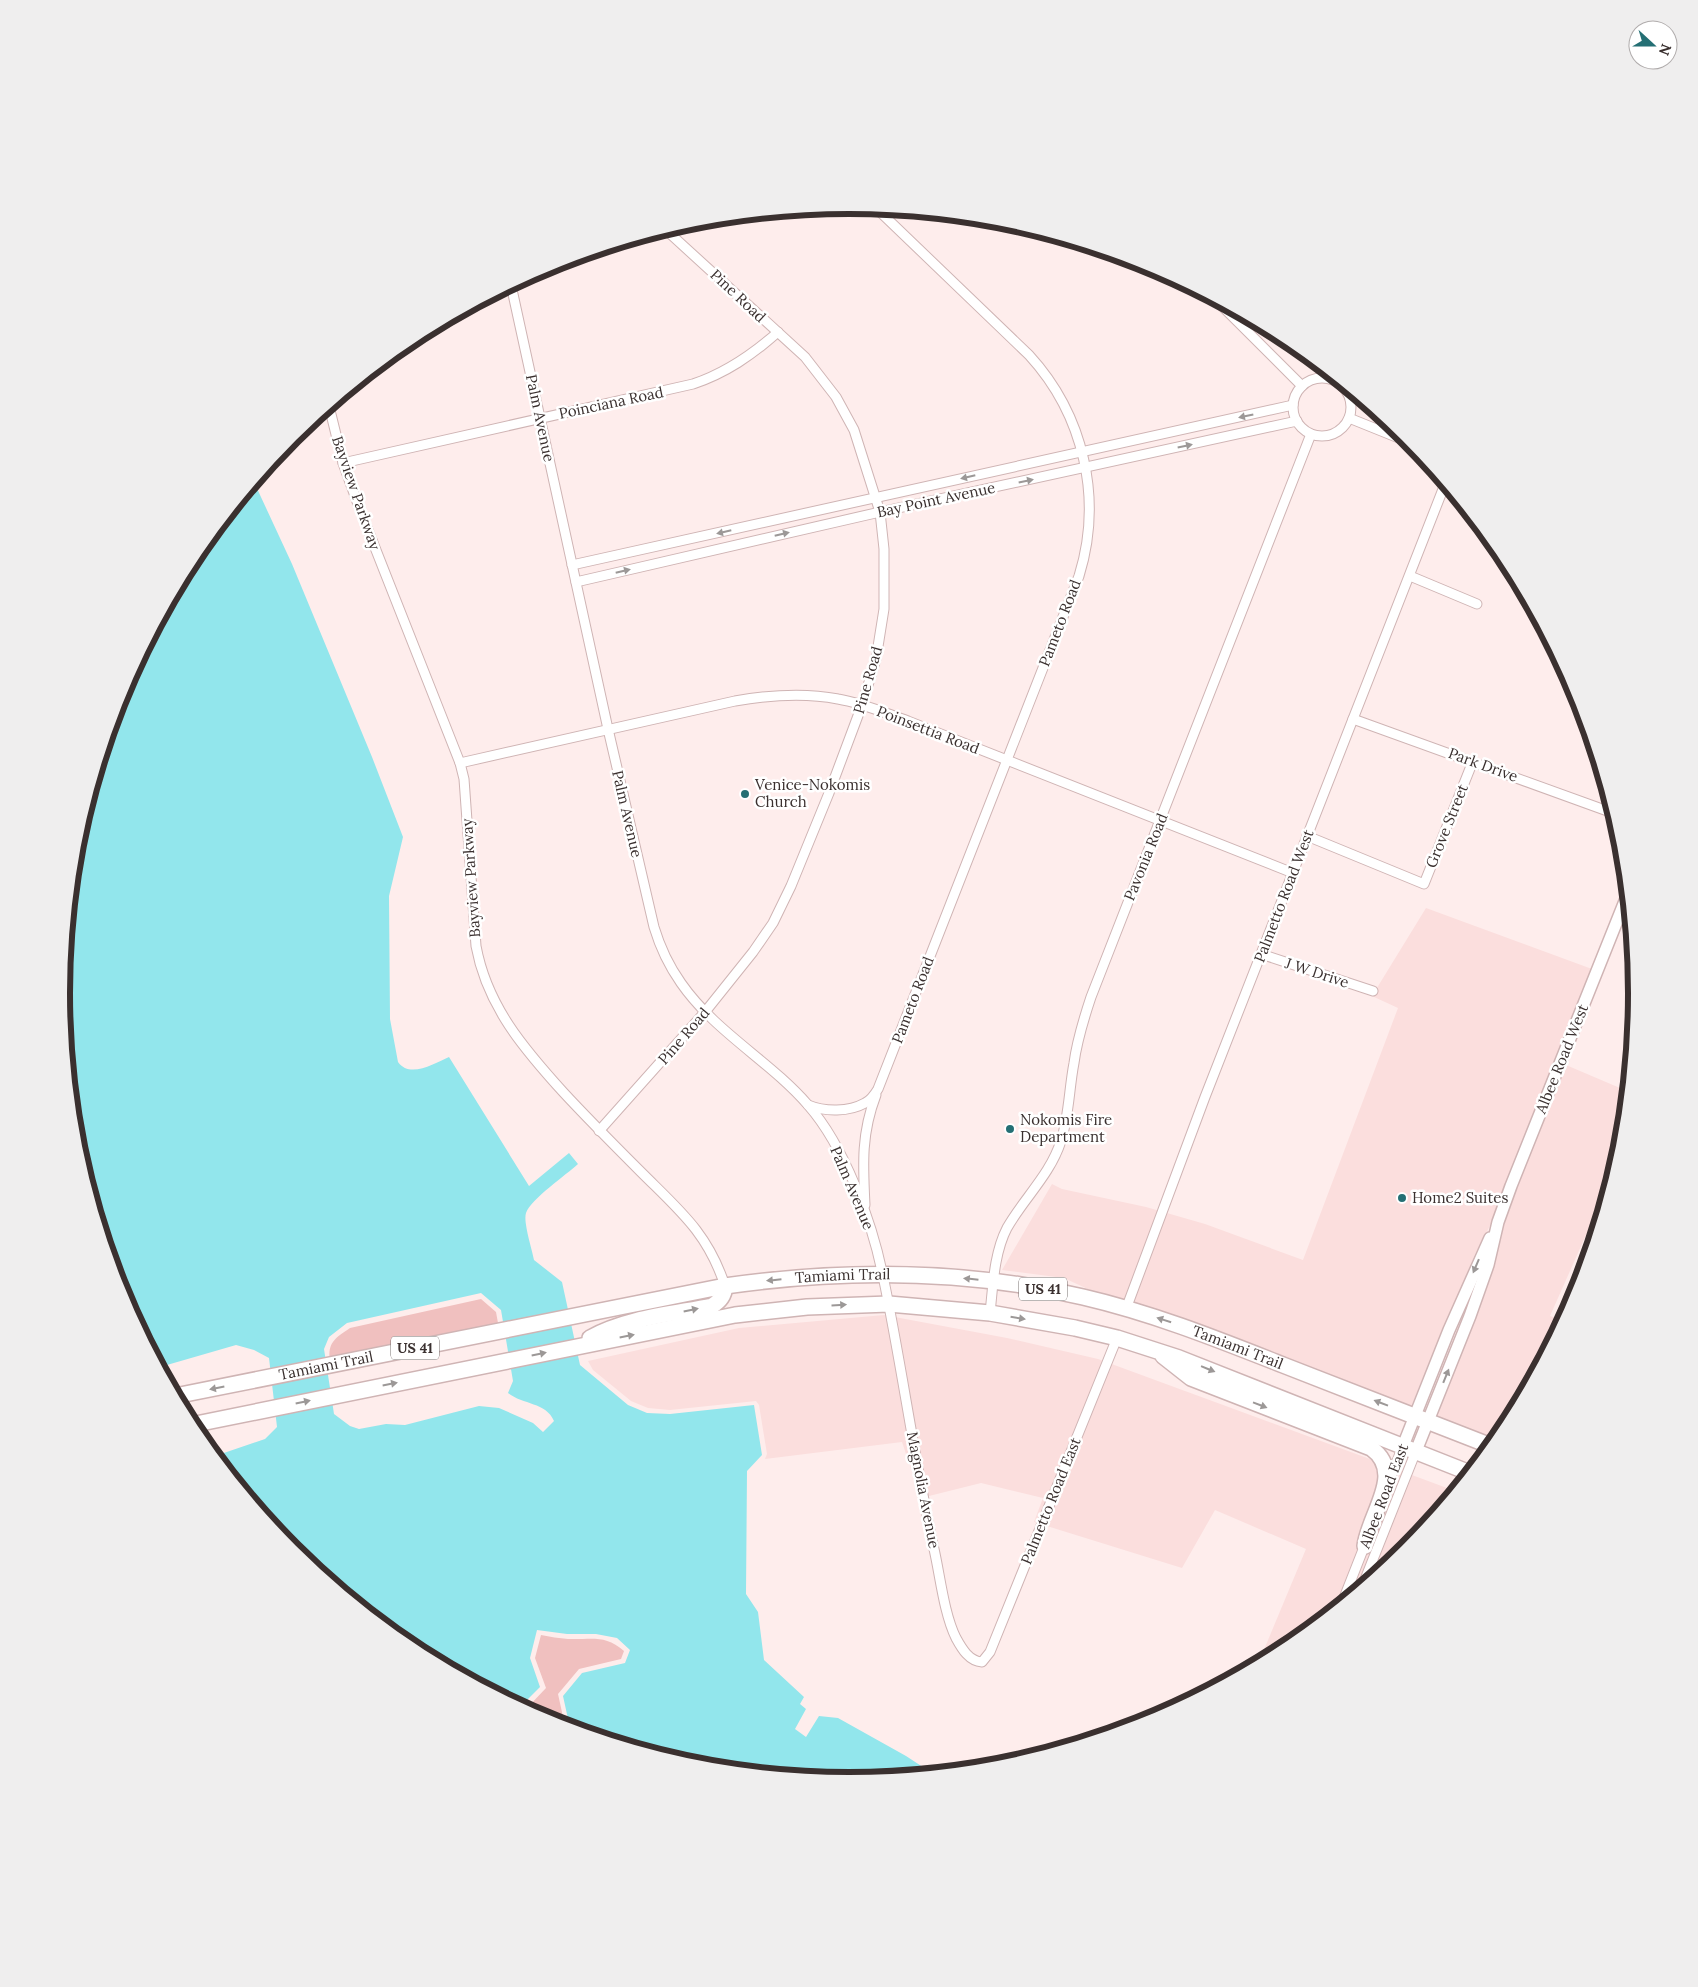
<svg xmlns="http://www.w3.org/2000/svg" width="1698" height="1987" font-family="Lora,serif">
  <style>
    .built { fill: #fbdedd }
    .green { fill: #f0c0bf }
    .water { fill: #92e6ec; fill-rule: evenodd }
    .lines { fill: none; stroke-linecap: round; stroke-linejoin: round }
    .minor-casing { stroke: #cfb4b4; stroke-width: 11 }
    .tertiary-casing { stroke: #cfb4b4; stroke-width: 14 }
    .primary-casing { stroke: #cfb4b4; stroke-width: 18 }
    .minor { stroke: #fff; stroke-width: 9 }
    .tertiary { stroke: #fff; stroke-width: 11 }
    .primary { stroke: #fff; stroke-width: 15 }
    .oneway { fill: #9c9897 }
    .poi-dot { fill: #246f74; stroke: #fff; stroke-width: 2 }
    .labels { text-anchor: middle; stroke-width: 5; stroke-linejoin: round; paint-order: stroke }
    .shield { fill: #fff; stroke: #756e6d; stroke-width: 1 }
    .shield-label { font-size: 14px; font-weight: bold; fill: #3a302f }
    .street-label { font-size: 15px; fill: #3a302f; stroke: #fff }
    .poi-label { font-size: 15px; fill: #3a302f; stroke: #fff; text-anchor: start }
    .rim { fill: none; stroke: #3a302f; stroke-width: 6 }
  </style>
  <rect width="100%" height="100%" fill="#feedec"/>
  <g class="built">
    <polygon points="1426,908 1592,969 1493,1220 1475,1254 1410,1409 1107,1298 1064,1278 1002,1270 1052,1184 1062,1189 1146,1207 1205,1224 1303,1260 1398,1008 1372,996"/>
    <polygon points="1566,1065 1627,1091 1622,1147 1613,1174 1550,1316 1563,1320 1504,1431 1495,1442 1435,1419 1476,1318 1494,1267 1504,1225 1517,1188"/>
    <polygon points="884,1315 1007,1338 1098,1359 1378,1462 1382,1473 1359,1550 1370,1552 1372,1539 1393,1468 1455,1491 1406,1551 1286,1649 1258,1664 1306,1549 1215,1510 1182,1568 1034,1522 1043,1498 981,1483 921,1498 902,1442 765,1459 767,1454 759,1405 756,1401 670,1410 648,1408 631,1401 593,1370 588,1361 739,1328"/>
  </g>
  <g class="green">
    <path d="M 481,1299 L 496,1312 L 498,1323 L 330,1360 C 327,1342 337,1337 350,1328 Z"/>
    <path d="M 541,1635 C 550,1637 559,1638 568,1639 C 591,1640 605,1634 624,1651 L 621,1659 L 579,1669 L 558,1694 L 565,1726 L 547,1721 L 524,1709 L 528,1707 L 546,1688 L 535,1658 Z"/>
  </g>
  <path class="water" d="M 254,482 L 292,564 L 372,757 L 403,837 L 389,896 L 390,1019 L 398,1062 C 410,1079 435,1063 449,1057 L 529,1186 L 569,1153 L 578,1164 C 566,1175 531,1199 526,1213 C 523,1222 532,1249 534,1260 L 562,1282 L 580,1365 L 628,1405 L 647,1413 L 670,1414 L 754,1405 L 762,1455 L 747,1471 L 746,1594 L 758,1612 L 764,1660 L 804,1697 L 800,1704 L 806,1709 L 795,1729 L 806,1737 L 819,1716 L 838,1718 L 906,1756 L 932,1773 L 849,1781 L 695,1766 L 570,1728 L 563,1696 L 582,1673 L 625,1663 L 630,1650 L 617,1638 L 596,1634 L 567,1634 L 537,1630 L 530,1658 L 540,1687 L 524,1703 L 517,1705 L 411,1648 L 292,1550 L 215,1456 L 265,1439 L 277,1427 L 269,1358 L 254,1350 L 236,1345 L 160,1367 L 121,1295 L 76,1147 L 61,993 L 76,840 L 121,692 L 194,556 ZM 481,1293 L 501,1310 L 513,1381 L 508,1393 C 523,1405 546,1402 554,1421 L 543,1432 L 533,1423 L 499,1408 L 479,1406 L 405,1425 L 386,1424 L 359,1429 L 350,1426 L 334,1414 L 324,1349 L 329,1337 L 347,1323 Z"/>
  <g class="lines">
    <g class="minor-casing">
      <g id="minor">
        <path d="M 511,285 L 608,729 L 654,927 C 660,947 669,966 681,983 C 715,1032 770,1061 808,1105 C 845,1147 872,1222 883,1276 C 902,1367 914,1458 934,1549 C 940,1575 944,1614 956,1638 C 962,1649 969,1661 982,1662 L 990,1652 L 1117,1338"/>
        <polyline points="1218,302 1302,386"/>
        <circle cx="1322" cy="407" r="29"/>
        <path d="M 329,406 L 343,463 L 359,507 L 460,763 L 464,779 L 476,946 C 487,1006 524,1049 564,1093 C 589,1120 615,1146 641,1172 C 679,1210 708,1233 725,1286"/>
        <polyline points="1349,418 1411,443"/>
        <path d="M 343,463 L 693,384 C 726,373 752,355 778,332"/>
        <polyline points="572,565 1293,405"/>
        <polyline points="1410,576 1477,604"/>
        <polyline points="576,582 880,512 1297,421"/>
        <polyline points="1353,719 1613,813"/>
        <path d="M 460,763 L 735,701 C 769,695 803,692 838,699 C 862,703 885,713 908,721 L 1293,873"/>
        <polyline points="1307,836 1424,884 1473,761"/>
        <polyline points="1261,954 1373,991"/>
        <path d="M 808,1105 C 825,1112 849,1112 865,1103 C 871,1100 875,1094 878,1089 L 1079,576 C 1103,499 1084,415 1029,355 L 876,208"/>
        <polyline points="599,1131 705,1012 753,952 773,923 791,886 829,793 862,705 876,659 884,609 884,549 880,512 854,430 836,397 805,357 666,230"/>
        <path d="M 865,1205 C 863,1165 861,1134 876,1095"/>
        <polyline points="1126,1309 1205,1097 1445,484"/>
        <path d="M 990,1313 C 993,1286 994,1253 1007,1228 C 1024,1198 1050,1175 1061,1141 C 1069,1116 1069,1089 1074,1063 C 1077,1040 1084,1018 1091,997 L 1311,434"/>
        <polyline points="1389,1481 1403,1446"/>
        <polyline points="1362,1587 1416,1451"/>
        <polyline points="1342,1603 1366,1542"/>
      </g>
    </g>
    <g class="tertiary-casing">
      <g id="tertiary">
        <polyline points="1403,1446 1449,1330 1490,1238"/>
        <polyline points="1416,1451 1470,1316 1488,1265 1498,1222 1511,1186 1627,896"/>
      </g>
    </g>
    <g class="primary-casing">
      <g id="primary">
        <path d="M 590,1338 C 626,1318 672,1314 712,1306 C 720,1301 724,1296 725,1286"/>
        <path d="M 1163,1356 L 1191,1378 L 1371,1448 C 1406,1473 1369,1513 1365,1546"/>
        <path id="s1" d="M 175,1396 L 725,1286 C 845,1269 964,1269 1083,1297 C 1152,1313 1217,1339 1283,1365 C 1352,1392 1422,1419 1491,1446"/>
        <polyline points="191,1425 735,1315 807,1307 889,1304 990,1313 1075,1328 1117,1338 1179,1358 1470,1473"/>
      </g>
    </g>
    <use href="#minor" class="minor"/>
    <use href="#tertiary" class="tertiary"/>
    <use href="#primary" class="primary"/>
  </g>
  <defs><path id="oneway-solid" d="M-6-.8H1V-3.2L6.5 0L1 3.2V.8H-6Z" transform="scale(1.25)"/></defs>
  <g class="oneway">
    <use href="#oneway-solid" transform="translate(1246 416) rotate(168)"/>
    <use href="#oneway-solid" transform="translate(1185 446) rotate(-12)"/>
    <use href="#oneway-solid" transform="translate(968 477) rotate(167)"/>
    <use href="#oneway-solid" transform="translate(1026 481) rotate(-12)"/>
    <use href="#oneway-solid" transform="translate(724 532) rotate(167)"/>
    <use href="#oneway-solid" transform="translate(782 534) rotate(-13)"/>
    <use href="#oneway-solid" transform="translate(623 571) rotate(-13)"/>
    <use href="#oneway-solid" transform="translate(1476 1266) rotate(113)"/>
    <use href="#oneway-solid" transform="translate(971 1279) rotate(-174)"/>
    <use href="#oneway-solid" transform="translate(774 1280) rotate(174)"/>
    <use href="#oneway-solid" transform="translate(839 1305) rotate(-3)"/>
    <use href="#oneway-solid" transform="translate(691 1310) rotate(-12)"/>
    <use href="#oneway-solid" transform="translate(1018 1318) rotate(9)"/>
    <use href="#oneway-solid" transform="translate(1164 1320) rotate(-162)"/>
    <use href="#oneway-solid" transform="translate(627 1336) rotate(-11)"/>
    <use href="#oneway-solid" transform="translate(539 1354) rotate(-12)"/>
    <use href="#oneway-solid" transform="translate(1208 1369) rotate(22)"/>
    <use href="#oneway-solid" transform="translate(1446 1376) rotate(-68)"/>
    <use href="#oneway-solid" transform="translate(390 1384) rotate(-11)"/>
    <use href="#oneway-solid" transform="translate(217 1388) rotate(169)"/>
    <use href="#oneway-solid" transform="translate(303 1402) rotate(-12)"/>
    <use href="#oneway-solid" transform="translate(1381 1403) rotate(-159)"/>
    <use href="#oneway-solid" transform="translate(1260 1405) rotate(21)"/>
  </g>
  <g class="poi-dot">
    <circle cx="745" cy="794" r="5"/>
    <circle cx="1010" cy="1129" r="5"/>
    <circle cx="1402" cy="1198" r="5"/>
  </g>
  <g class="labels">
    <g class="shield">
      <rect x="1019" y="1277.5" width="48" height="23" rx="4"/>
      <rect x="391" y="1336.5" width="48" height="23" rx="4"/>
    </g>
    <g class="shield-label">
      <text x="1043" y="1294">US 41</text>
      <text x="415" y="1353">US 41</text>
    </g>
    <g class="street-label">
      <text transform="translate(738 296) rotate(43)" y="5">Pine Road</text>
      <text transform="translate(611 403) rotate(-12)" y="5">Poinciana Road</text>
      <text transform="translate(540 418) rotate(78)" y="5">Palm Avenue</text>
      <text transform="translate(356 493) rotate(71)" y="5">Bayview Parkway</text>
      <text transform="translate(936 500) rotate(-12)" y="5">Bay Point Avenue</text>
      <text transform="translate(1060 623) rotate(-69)" y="5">Pameto Road</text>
      <text transform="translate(868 680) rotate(-74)" y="5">Pine Road</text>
      <text transform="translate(928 730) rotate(21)" y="5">Poinsettia Road</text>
      <text transform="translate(1483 765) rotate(20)" y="5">Park Drive</text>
      <text transform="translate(627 814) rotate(77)" y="5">Palm Avenue</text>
      <text transform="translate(1447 826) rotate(-68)" y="5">Grove Street</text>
      <text transform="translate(1146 857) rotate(-68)" y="5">Pavonia Road</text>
      <text transform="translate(471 878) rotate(-94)" y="5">Bayview Parkway</text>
      <text transform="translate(1284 896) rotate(-69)" y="5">Palmetto Road West</text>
      <text transform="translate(1317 973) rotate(18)" y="5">J W Drive</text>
      <text transform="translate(913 1000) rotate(-69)" y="5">Pameto Road</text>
      <text transform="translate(684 1036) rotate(-49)" y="5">Pine Road</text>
      <text transform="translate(1562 1059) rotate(-68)" y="5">Albee Road West</text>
      <text transform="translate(852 1188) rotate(67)" y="5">Palm Avenue</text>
      <text dy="5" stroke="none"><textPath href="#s1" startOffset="679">Tamiami Trail</textPath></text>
      <text dy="5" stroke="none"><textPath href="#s1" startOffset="1084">Tamiami Trail</textPath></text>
      <text dy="5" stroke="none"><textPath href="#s1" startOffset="154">Tamiami Trail</textPath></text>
      <text transform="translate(923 1490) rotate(79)" y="5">Magnolia Avenue</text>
      <text transform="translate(1384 1496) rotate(-69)" y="5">Albee Road East</text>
      <text transform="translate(1051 1501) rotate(-68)" y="5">Palmetto Road East</text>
    </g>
    <g class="poi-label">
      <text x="755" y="790">Venice-Nokomis<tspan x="755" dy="17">Church</tspan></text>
      <text x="1020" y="1125">Nokomis Fire<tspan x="1020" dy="17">Department</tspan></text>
      <text x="1412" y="1203">Home2 Suites</text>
    </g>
  </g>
  <path d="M0 0H1698V1987H0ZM70 993a779 779 0 1 1 1558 0a779 779 0 1 1-1558 0Z" fill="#efeeee" fill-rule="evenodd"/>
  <path class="rim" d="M70 993a779 779 0 1 1 1558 0a779 779 0 1 1-1558 0Z"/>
  <g transform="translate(1653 45) rotate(111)"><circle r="24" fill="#ffffff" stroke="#b0acac"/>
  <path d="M0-4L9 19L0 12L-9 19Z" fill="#246f74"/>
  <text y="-8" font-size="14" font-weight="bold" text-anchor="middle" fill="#3a302f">N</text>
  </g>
</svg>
